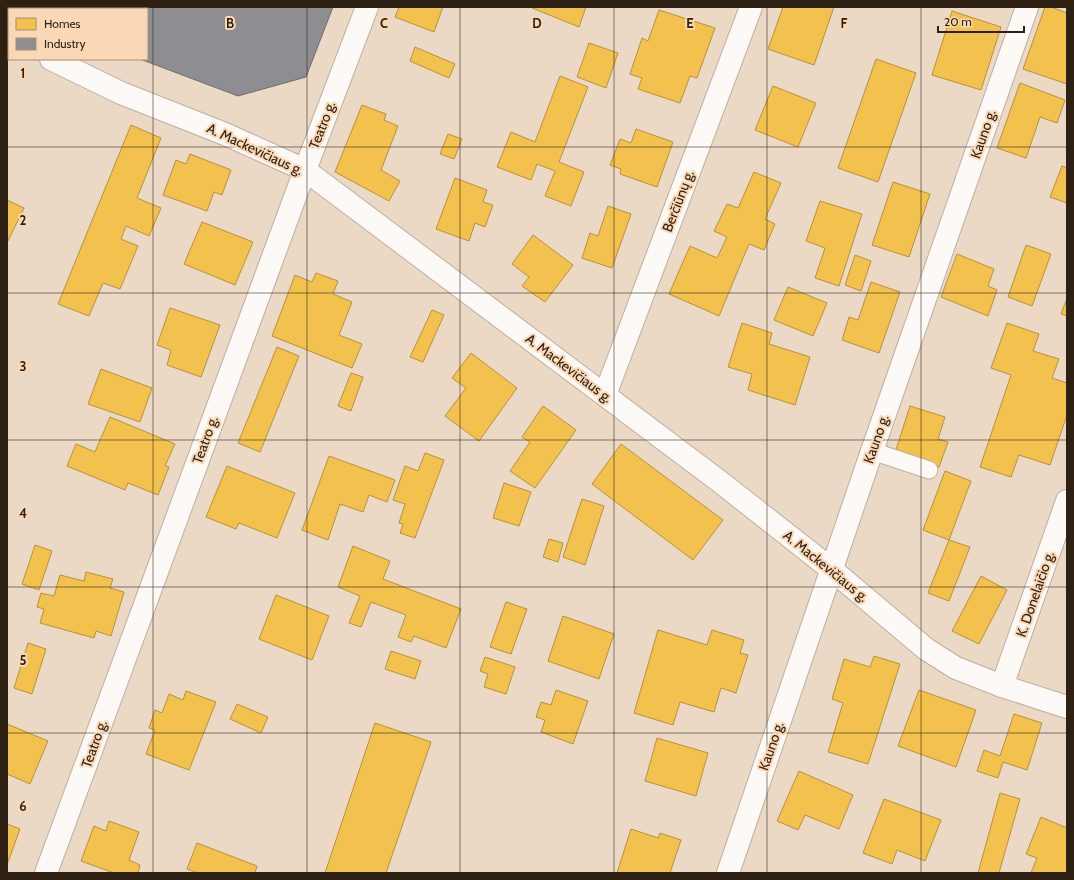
<svg xmlns="http://www.w3.org/2000/svg" width="1074" height="880" font-family="Cabin,sans-serif">
  <style>
    .homes { fill: #f2c14e; stroke: #b7913d }
    .industry { fill: #8d8d92; stroke: #706d6c }
    .lines { fill: none; stroke-linecap: round; stroke-linejoin: round }
    .lane-casing { stroke: #beafa0; stroke-width: 19 }
    .street-casing { stroke: #beafa0; stroke-width: 24 }
    .lane { stroke: #fcf9f6; stroke-width: 17 }
    .street { stroke: #fcf9f6; stroke-width: 22 }
    .grid { fill: none; stroke: #2e2114; stroke-width: 1; stroke-opacity: 0.55 }
    .labels { text-anchor: middle; stroke-width: 4; stroke-linejoin: round; paint-order: stroke }
    .street-label { font-size: 14px; fill: #2e2114; stroke: #fbd8b5 }
    .grid-label { font-size: 13px; text-anchor: middle; font-weight: bold; fill: #2e2114; stroke: #fbd8b5; stroke-width: 4; stroke-linejoin: round; paint-order: stroke }
  </style>
  <rect width="100%" height="100%" fill="#ebd8c5"/>
  <g class="homes">
    <polygon points="399,7 443,7 434,32 395,17"/>
    <polygon points="533,7 586,7 579,27 532,8"/>
    <polygon points="783,7 834,7 814,65 768,49"/>
    <polygon points="1045,7 1051,7 1067,13 1067,84 1023,69"/>
    <polygon points="659,10 715,28 697,78 690,76 680,103 638,89 642,78 630,74 642,38 648,41"/>
    <polygon points="952,11 1001,27 981,90 932,75"/>
    <polygon points="589,43 618,53 606,88 577,77"/>
    <polygon points="415,47 455,64 449,78 410,61"/>
    <polygon points="876,59 916,73 878,182 838,168"/>
    <polygon points="560,76 588,87 559,162 584,172 571,206 545,196 555,171 537,164 531,180 497,167 511,132 535,142"/>
    <polygon points="1020,83 1065,100 1057,123 1040,117 1026,158 997,148"/>
    <polygon points="773,86 816,103 798,147 755,130"/>
    <polygon points="362,105 386,114 384,120 398,126 381,170 400,181 389,201 335,172"/>
    <polygon points="131,125 161,138 137,198 161,208 149,236 126,226 121,239 138,246 120,289 103,283 89,316 58,304"/>
    <polygon points="636,129 673,142 657,187 620,174 621,169 610,165 620,139 631,143"/>
    <polygon points="448,134 462,139 454,159 440,154"/>
    <polygon points="190,154 231,170 222,195 214,192 207,211 163,195 176,160 186,164"/>
    <polygon points="1062,166 1067,168 1067,203 1050,197"/>
    <polygon points="754,172 781,183 765,219 775,224 764,250 749,244 719,316 669,294 690,246 717,258 727,237 714,231 727,204 738,208"/>
    <polygon points="455,178 487,190 483,202 493,205 485,227 475,223 469,241 436,229"/>
    <polygon points="893,182 930,194 909,257 872,245"/>
    <polygon points="7,200 24,208 7,243"/>
    <polygon points="820,201 862,214 839,286 815,278 825,248 806,241"/>
    <polygon points="608,206 631,214 612,268 582,258 590,233 598,236"/>
    <polygon points="202,222 253,242 235,285 184,264"/>
    <polygon points="533,235 573,265 545,302 522,286 529,277 512,264"/>
    <polygon points="1026,245 1051,254 1032,306 1008,297"/>
    <polygon points="957,254 994,269 988,286 997,290 988,316 941,297"/>
    <polygon points="855,255 871,261 861,291 845,285"/>
    <polygon points="316,273 338,281 333,294 352,302 339,335 362,344 352,368 272,336 295,275 312,282"/>
    <polygon points="871,282 900,292 879,353 842,340 849,317 858,320"/>
    <polygon points="788,287 827,303 813,336 774,320"/>
    <polygon points="1067,298 1067,316 1061,314"/>
    <polygon points="170,308 220,325 201,377 167,365 171,350 157,345"/>
    <polygon points="432,310 444,315 423,362 410,357"/>
    <polygon points="742,323 772,333 769,344 810,357 795,405 748,390 752,374 728,367"/>
    <polygon points="1007,323 1039,334 1033,351 1059,359 1052,378 1067,383 1067,415 1050,465 1019,455 1011,477 980,467 1011,375 991,368"/>
    <polygon points="277,347 299,356 260,452 238,443"/>
    <polygon points="471,353 517,388 479,441 445,416 466,388 452,378"/>
    <polygon points="101,369 152,388 140,422 88,404"/>
    <polygon points="351,373 363,377 351,411 338,406"/>
    <polygon points="543,406 576,430 535,488 510,471 530,442 522,437"/>
    <polygon points="910,406 945,417 938,439 948,442 939,467 895,453"/>
    <polygon points="110,417 175,444 165,466 169,467 158,495 128,483 125,490 67,466 76,444 95,452"/>
    <polygon points="621,444 723,520 693,560 592,484"/>
    <polygon points="425,453 444,460 415,538 400,533 403,524 399,523 405,504 393,500 405,466 418,471"/>
    <polygon points="329,456 395,480 387,502 369,495 363,512 340,504 328,540 302,530"/>
    <polygon points="227,466 295,493 277,538 239,523 236,529 206,517"/>
    <polygon points="945,471 971,481 949,540 923,530"/>
    <polygon points="504,483 531,492 519,526 493,518"/>
    <polygon points="582,499 604,506 585,565 563,557"/>
    <polygon points="549,539 563,543 558,562 543,557"/>
    <polygon points="949,540 970,547 949,601 928,593"/>
    <polygon points="35,545 52,551 39,590 22,584"/>
    <polygon points="353,546 390,561 383,579 461,609 446,648 414,636 411,642 398,637 406,615 371,602 361,627 349,623 360,596 338,587"/>
    <polygon points="86,572 113,579 110,588 124,592 111,636 96,631 94,638 40,623 44,609 37,607 41,593 54,596 60,575 84,581"/>
    <polygon points="981,576 1007,590 979,644 952,631"/>
    <polygon points="276,595 329,616 312,660 259,639"/>
    <polygon points="506,602 527,609 511,654 490,647"/>
    <polygon points="563,616 614,634 599,679 548,661"/>
    <polygon points="658,630 707,645 712,630 744,640 740,653 748,655 736,693 721,688 714,712 680,702 673,725 634,713"/>
    <polygon points="28,643 46,649 32,694 14,688"/>
    <polygon points="391,651 421,661 415,679 385,669"/>
    <polygon points="874,656 900,664 868,764 828,752 843,703 832,699 844,659 870,667"/>
    <polygon points="485,657 515,667 506,694 484,687 488,674 480,671"/>
    <polygon points="556,690 588,701 573,744 541,732 545,720 536,717 541,702 551,705"/>
    <polygon points="919,690 976,710 956,767 898,746"/>
    <polygon points="186,691 216,702 189,770 146,754 155,730 149,728 155,710 162,713 169,694 183,700"/>
    <polygon points="237,704 268,717 261,733 230,719"/>
    <polygon points="1014,714 1042,723 1027,770 1003,762 998,778 977,771 984,750 1000,756"/>
    <polygon points="375,723 431,742 386,873 325,873"/>
    <polygon points="7,724 48,741 30,784 7,774"/>
    <polygon points="657,738 708,753 696,796 645,781"/>
    <polygon points="799,771 853,795 839,829 805,815 798,830 777,821"/>
    <polygon points="1000,793 1020,799 999,873 978,873"/>
    <polygon points="884,799 941,820 925,861 897,850 892,864 863,853"/>
    <polygon points="1041,817 1067,828 1067,873 1031,873 1037,858 1026,854"/>
    <polygon points="109,821 139,832 129,860 140,865 138,873 114,873 81,861 94,826 106,831"/>
    <polygon points="7,824 20,829 7,865"/>
    <polygon points="631,829 658,838 660,833 681,840 670,873 617,873"/>
    <polygon points="197,843 257,866 255,873 198,873 187,869"/>
  </g>
  <polygon class="industry" points="56,7 333,7 306,77 238,96 140,59 147,59 147,9 61,9"/>
  <g class="lines">
    <g class="lane-casing">
      <polyline id="lane" points="872,451 929,470"/>
    </g>
    <g class="street-casing">
      <g id="street">
        <polyline points="7,38 9,39"/>
        <polyline points="51,59 121,93 225,134 305,170 719,481 831,569 926,649 956,668 1002,686 1067,707"/>
        <polyline points="605,395 736,47 751,7"/>
        <polyline points="1002,686 1067,501"/>
        <polyline points="46,873 305,170 367,7"/>
        <polyline points="728,873 872,451 1027,7"/>
      </g>
    </g>
    <use href="#lane" class="lane"/>
    <use href="#street" class="street"/>
  </g>
  <path class="grid" d="M 153,7 L 153,873M 307,7 L 307,873M 460,7 L 460,873M 614,7 L 614,873M 767,7 L 767,873M 921,7 L 921,873M 7,147 L 1067,147M 7,293 L 1067,293M 7,440 L 1067,440M 7,587 L 1067,587M 7,733 L 1067,733"/>
  <g class="labels">
    <g class="street-label">
      <text transform="translate(322 125) rotate(-69)" y="5">Teatro g.</text>
      <text transform="translate(983 134) rotate(-71)" y="5">Kauno g.</text>
      <text transform="translate(255 149) rotate(25)" y="5">A. Mackevičiaus g.</text>
      <text transform="translate(678 201) rotate(-69)" y="5">Berčiūnų g.</text>
      <text transform="translate(569 368) rotate(37)" y="5">A. Mackevičiaus g.</text>
      <text transform="translate(876 439) rotate(-71)" y="5">Kauno g.</text>
      <text transform="translate(205 440) rotate(-70)" y="5">Teatro g.</text>
      <text transform="translate(826 566) rotate(39)" y="5">A. Mackevičiaus g.</text>
      <text transform="translate(1035 594) rotate(-71)" y="5">K. Donelaičio g.</text>
      <text transform="translate(94 744) rotate(-70)" y="5">Teatro g.</text>
      <text transform="translate(771 746) rotate(-71)" y="5">Kauno g.</text>
    </g>
  </g>
  <g class="grid-label">
    <text x="230" y="28">B</text>
    <text x="384" y="28">C</text>
    <text x="537" y="28">D</text>
    <text x="690" y="28">E</text>
    <text x="844" y="28">F</text>
    <text x="23" y="78">1</text>
    <text x="23" y="225">2</text>
    <text x="23" y="371">3</text>
    <text x="23" y="518">4</text>
    <text x="23" y="665">5</text>
    <text x="23" y="811">6</text>
  </g>
  <rect width="1074" height="880" fill="none" stroke="#2e2114" stroke-width="16"/>
  <rect x="8" y="8" width="140" height="52" fill="#fbd8b5" stroke="#a98f75"/>
  <rect x="16" y="18" width="20" height="12" fill="#f2c14e" stroke="#a98f75"/>
  <text x="44" y="28" font-size="12" fill="#2e2114">Homes</text>
  <rect x="16" y="38" width="20" height="12" fill="#8d8d92" stroke="#a98f75"/>
  <text x="44" y="48" font-size="12" fill="#2e2114">Industry</text>
  <path d="M938 26v6h86v-6" fill="none" stroke="#2e2114" stroke-width="2"/>
  <text x="944" y="26" font-size="12" fill="#2e2114" stroke="#fbd8b5" stroke-width="3" paint-order="stroke">20 m</text>
</svg>
